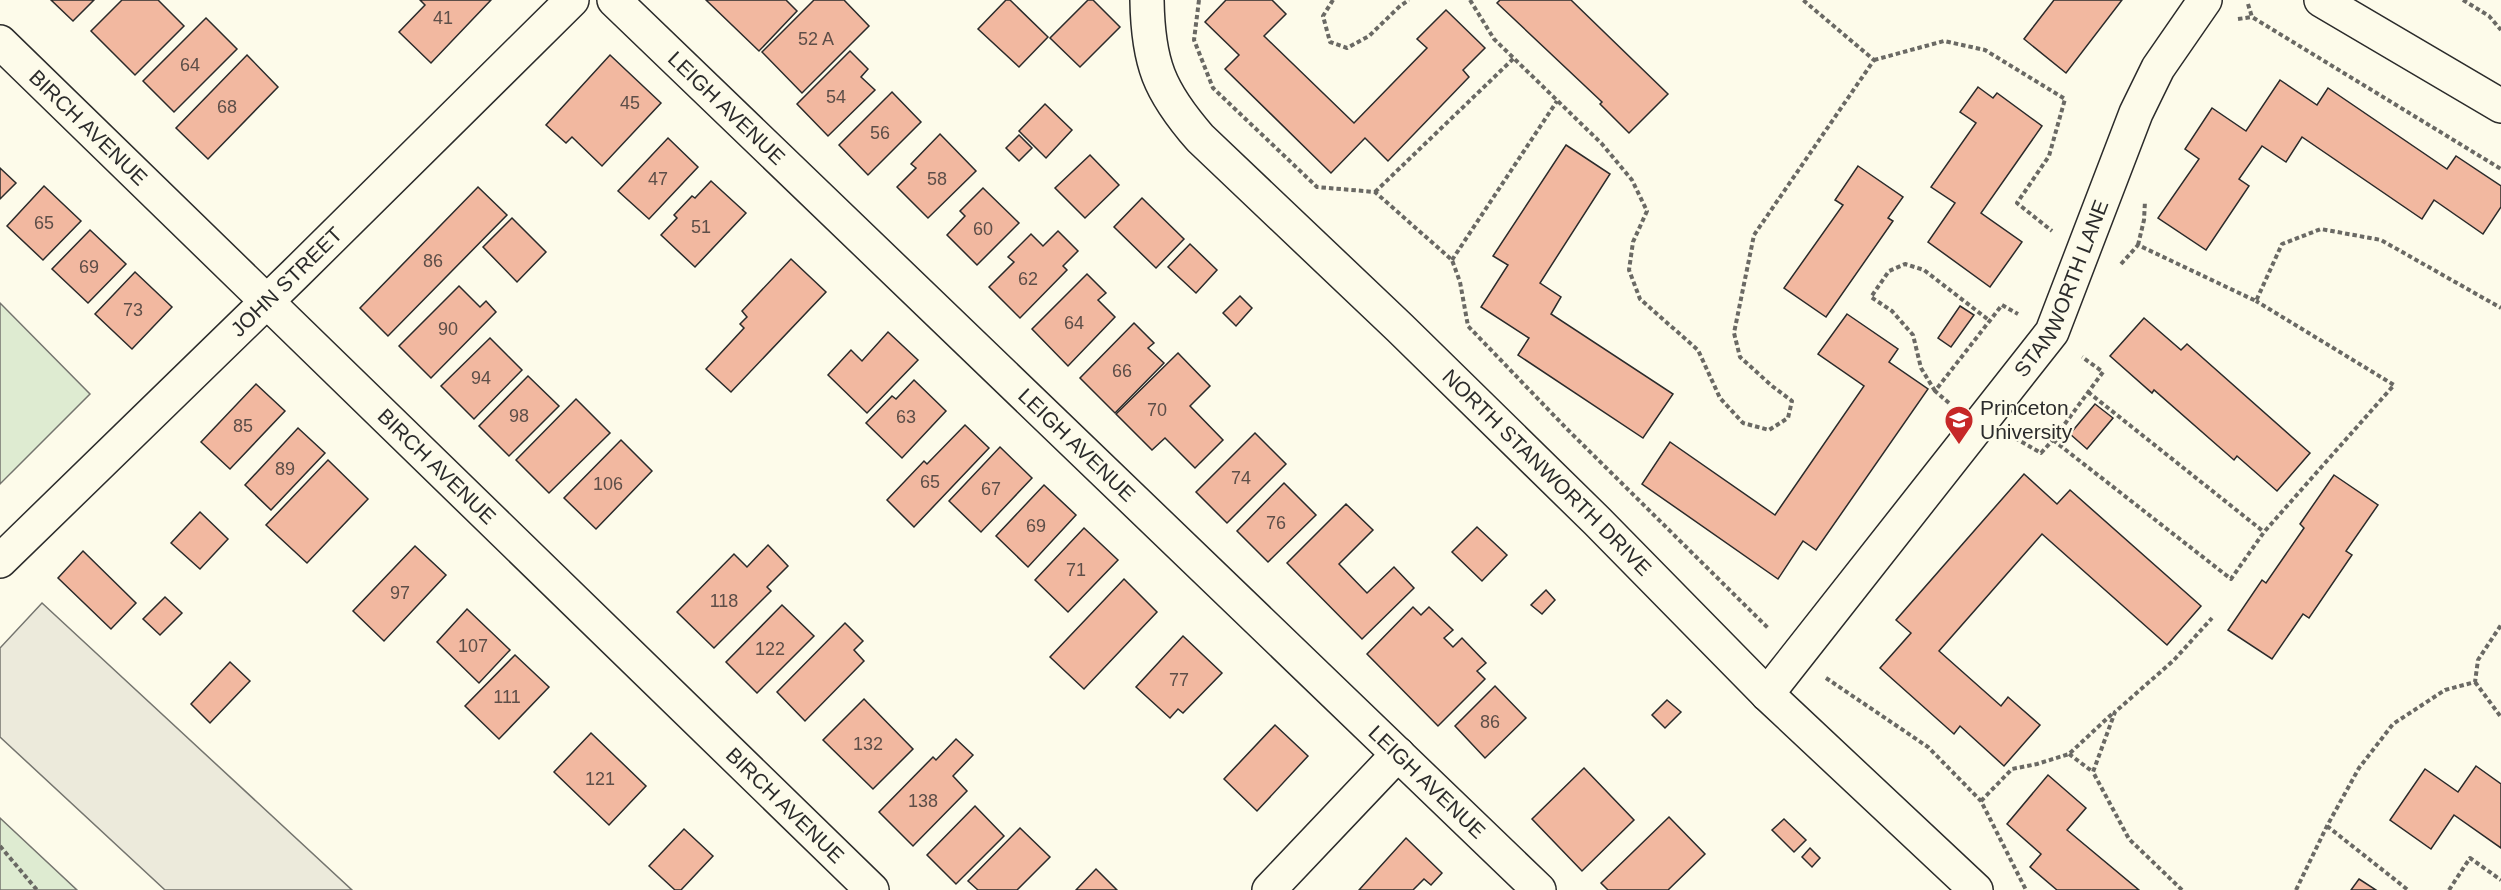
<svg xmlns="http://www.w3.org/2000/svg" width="2501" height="890" font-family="Arial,sans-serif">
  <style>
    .green { fill: #deebd1; stroke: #74746e; stroke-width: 1.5 }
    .parking { fill: #eceadb; stroke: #74746e; stroke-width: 1.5 }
    .building { fill: #f2b8a0; stroke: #2b2b2b; stroke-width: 1.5 }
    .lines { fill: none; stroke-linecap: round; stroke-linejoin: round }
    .minor-casing { stroke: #2b2b2b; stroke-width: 36 }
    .path { stroke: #6a6964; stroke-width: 4; stroke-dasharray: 4.5 3; stroke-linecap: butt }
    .minor { stroke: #fdfbea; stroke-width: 33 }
    .labels { text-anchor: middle; stroke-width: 4.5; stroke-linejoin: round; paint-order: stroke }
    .number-label { font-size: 18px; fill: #5d4e48 }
    .street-label { font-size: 21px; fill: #2b2b2b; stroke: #fdfbea }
    .poi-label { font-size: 21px; fill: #2b2b2b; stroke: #fdfbea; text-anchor: start }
  </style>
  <rect width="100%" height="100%" fill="#fdfbea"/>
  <g class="green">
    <polygon points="0,303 90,394 0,484"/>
    <polygon points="0,818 77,890 0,890"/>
  </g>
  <polygon class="parking" points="42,603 352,890 165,890 0,737 0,648"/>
  <g class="building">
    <polygon points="51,0 94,0 73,21"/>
    <polygon points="122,0 158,0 184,26 135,75 91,31"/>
    <polygon points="420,0 491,0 431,63 399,32 425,5"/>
    <polygon points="706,0 786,0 797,11 759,51"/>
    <polygon points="814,0 844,0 869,26 802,93 762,52"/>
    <polygon points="1006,0 1010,0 1048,37 1019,67 978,29"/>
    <polygon points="1088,0 1093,0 1120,27 1080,67 1050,38"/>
    <polygon points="1226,0 1272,0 1286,14 1264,36 1354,123 1427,48 1417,39 1446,10 1485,48 1463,70 1469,77 1388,161 1365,138 1331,173 1225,69 1239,55 1205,22"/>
    <polygon points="1500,0 1571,0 1668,94 1629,133 1600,104 1602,102 1497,3"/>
    <polygon points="2054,0 2122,0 2066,73 2024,39"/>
    <polygon points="206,18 237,49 174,112 143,81"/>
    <polygon points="850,51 868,69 861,77 875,90 828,136 797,104"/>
    <polygon points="247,55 278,87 208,159 176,128"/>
    <polygon points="610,55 661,103 602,166 572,137 566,143 546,125"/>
    <polygon points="2280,80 2317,105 2328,88 2447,169 2456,156 2501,186 2501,207 2483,234 2434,200 2422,219 2302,137 2286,162 2262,146 2239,179 2249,186 2206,250 2158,218 2199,159 2185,149 2212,108 2246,131"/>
    <polygon points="1978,87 1993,98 1997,93 2042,126 1981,213 2022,242 1990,287 1928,242 1955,203 1931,187 1976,123 1960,112"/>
    <polygon points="892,92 921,122 868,175 839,145"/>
    <polygon points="1045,104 1072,130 1046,158 1019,131"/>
    <polygon points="940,134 976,171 928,218 897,187 916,168 911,164"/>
    <polygon points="1019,135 1032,148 1019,161 1006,148"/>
    <polygon points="668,138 698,167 649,219 618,191"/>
    <polygon points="1566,145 1610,174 1540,283 1561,297 1551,314 1673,394 1643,438 1518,355 1529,338 1481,307 1508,265 1493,256"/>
    <polygon points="1090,155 1119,185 1085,218 1055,188"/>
    <polygon points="1858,166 1903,197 1888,218 1893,221 1826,317 1784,288 1843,205 1835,200"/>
    <polygon points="0,168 16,183 0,199"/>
    <polygon points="711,181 746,213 695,267 661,235 677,218 674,215 692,196 695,198"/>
    <polygon points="44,186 81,221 43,260 7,226"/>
    <polygon points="478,187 507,215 388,336 360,308"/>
    <polygon points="983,188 1019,223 977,265 947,235 965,216 960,211"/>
    <polygon points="1142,198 1184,239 1156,268 1114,227"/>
    <polygon points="512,218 546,252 517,282 483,247"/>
    <polygon points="90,230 126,264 88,303 52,269"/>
    <polygon points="1058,231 1078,251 1063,266 1067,270 1020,318 989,287 1014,262 1008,257 1031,234 1043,246"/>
    <polygon points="1190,244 1217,270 1196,293 1168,267"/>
    <polygon points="791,259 826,292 731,392 706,369 744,328 740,324 747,317 742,311"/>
    <polygon points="135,272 172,307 132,349 95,314"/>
    <polygon points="1087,274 1106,293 1098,300 1115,317 1068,366 1032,329"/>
    <polygon points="459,286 480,307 486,301 496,312 431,378 399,346"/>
    <polygon points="1240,296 1252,308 1236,326 1223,313"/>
    <polygon points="1960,306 1974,315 1951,347 1938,338"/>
    <polygon points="1847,314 1898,349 1889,362 1928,389 1816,550 1803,541 1778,579 1642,484 1670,442 1775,515 1864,386 1818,354"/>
    <polygon points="2144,318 2181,350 2187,344 2310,453 2277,491 2237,456 2234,460 2154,390 2152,393 2110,356"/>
    <polygon points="1134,323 1154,343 1148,348 1164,363 1115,413 1080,378"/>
    <polygon points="888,332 918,360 867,413 828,375 851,350 862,361"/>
    <polygon points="490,338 522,370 474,419 441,386"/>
    <polygon points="1178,353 1210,386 1190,406 1223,440 1195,468 1165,438 1152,450 1116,414"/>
    <polygon points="528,376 559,406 509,456 479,426"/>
    <polygon points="914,380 946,411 902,458 866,423 892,396 896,399"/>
    <polygon points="256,384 285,411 230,469 201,442"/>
    <polygon points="576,399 610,433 549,493 516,460"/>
    <polygon points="2095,404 2113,418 2087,449 2070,434"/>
    <polygon points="965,425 989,448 914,527 887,500 924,461 927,464"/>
    <polygon points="298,428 325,453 271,510 245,485"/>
    <polygon points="1255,433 1286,464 1227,523 1196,492"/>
    <polygon points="621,440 652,471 596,529 564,498"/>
    <polygon points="1000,447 1032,478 981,532 949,501"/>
    <polygon points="328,460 368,499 307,563 266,525"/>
    <polygon points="2024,474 2057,504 2070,490 2201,606 2167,645 2042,534 1939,651 2001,706 2008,697 2040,725 2004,766 1960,726 1954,734 1880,668 1911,633 1896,620"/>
    <polygon points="2334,475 2378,505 2346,551 2352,555 2309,618 2303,614 2272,659 2228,630 2262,580 2266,583 2304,528 2300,524"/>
    <polygon points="1284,483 1316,515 1268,562 1237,531"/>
    <polygon points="1044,485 1076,515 1028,567 996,536"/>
    <polygon points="1346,504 1373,530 1339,564 1367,593 1394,567 1414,588 1362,639 1287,563"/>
    <polygon points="200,512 228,539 200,569 171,543"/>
    <polygon points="1477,527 1507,555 1482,581 1452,552"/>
    <polygon points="1084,528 1118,560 1068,612 1035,580"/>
    <polygon points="768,545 788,566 767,587 771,591 714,648 677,612 734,554 747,567"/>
    <polygon points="415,546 446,575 384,641 353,611"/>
    <polygon points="83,551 136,603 111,629 58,578"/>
    <polygon points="1124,579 1157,612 1084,689 1050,657"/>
    <polygon points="1546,590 1555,600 1542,614 1531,605"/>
    <polygon points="165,597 182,613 160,635 143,619"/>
    <polygon points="782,605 814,636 757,693 726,662"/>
    <polygon points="1413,607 1421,615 1429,607 1453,630 1444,638 1453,647 1462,638 1486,663 1477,671 1485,679 1438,726 1367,654"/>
    <polygon points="467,609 510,650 479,683 437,642"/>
    <polygon points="845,623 863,641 854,650 864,661 805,721 777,692"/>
    <polygon points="1183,636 1222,673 1183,713 1178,709 1170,718 1136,687"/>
    <polygon points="515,655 549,687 499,739 465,706"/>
    <polygon points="230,662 250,681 210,723 191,704"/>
    <polygon points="1495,686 1526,718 1485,758 1455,726"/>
    <polygon points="864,699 913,749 873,789 823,740"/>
    <polygon points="1667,700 1681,712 1665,728 1652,715"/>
    <polygon points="1275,725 1308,756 1257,811 1224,779"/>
    <polygon points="591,733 646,786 609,825 554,772"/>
    <polygon points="956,739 973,755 953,776 967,791 913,846 879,812 933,757 936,760"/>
    <polygon points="2476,766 2501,784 2501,848 2454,815 2431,849 2390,820 2425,769 2458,792"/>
    <polygon points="1584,768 1634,820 1582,871 1532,819"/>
    <polygon points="2048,775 2086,808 2067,830 2139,890 2057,890 2030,867 2041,854 2007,824"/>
    <polygon points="975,806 1004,836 956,884 927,855"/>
    <polygon points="1669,817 1705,854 1668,890 1608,890 1601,883"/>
    <polygon points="1784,819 1806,840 1794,852 1772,830"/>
    <polygon points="1020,828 1050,857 1017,890 978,890 968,881"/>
    <polygon points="684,829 713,856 681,890 675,890 649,866"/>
    <polygon points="1406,838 1442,873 1431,885 1424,879 1413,890 1359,890"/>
    <polygon points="1810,848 1820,858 1812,867 1802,857"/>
    <polygon points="1096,869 1117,890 1076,890"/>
    <polygon points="2359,879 2376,890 2351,890"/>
  </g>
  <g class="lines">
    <g class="minor-casing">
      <g id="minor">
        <path id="s1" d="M 614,0 L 1539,890"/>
        <path id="s2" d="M 1147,0 C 1148,63 1159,91 1200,138 L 1400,328 L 1597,521 L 1767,694 L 1976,890"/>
        <polyline points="2321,0 2501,106"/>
        <path id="s3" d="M 0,42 L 872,890"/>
        <path id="s4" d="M 0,561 L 295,274 L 572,0"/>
        <path id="s5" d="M 1767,694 L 2052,332 L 2136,113 L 2158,68 L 2205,0"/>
        <polyline points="1269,890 1398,754"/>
      </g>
    </g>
    <g class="path">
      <polyline points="1199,0 1194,40 1213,88 1317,187 1375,192 1452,260 1460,282 1468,326 1566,428 1769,629"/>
      <polyline points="1333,0 1323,16 1330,42 1347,48 1369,36 1400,6 1409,0"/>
      <polyline points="1470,0 1494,39 1602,144 1632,180 1647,211 1633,242 1629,270 1640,299 1698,350 1720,398 1743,423 1769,430 1788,418 1792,401 1772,386 1740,357 1734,333 1754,235 1874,60 1803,0"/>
      <polyline points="2463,0 2489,16 2501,30"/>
      <polyline points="2248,4 2252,17 2501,169"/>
      <polyline points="2238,19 2252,17"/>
      <polyline points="1874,60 1944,41 1985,50 2065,99 2049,156 2017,203 2052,231"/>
      <polyline points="1375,192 1514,58"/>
      <polyline points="2138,245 2144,220 2145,201"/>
      <polyline points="1452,260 1557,101"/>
      <polyline points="2121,264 2138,245 2256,301 2282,244 2321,229 2381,240 2501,308"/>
      <polyline points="1935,391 1921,368 1913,335 1892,311 1871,297 1889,271 1905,264 1924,270 1990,321"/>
      <polyline points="2088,392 2264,532"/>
      <polyline points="1949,403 1935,391 2002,305 2018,314"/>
      <polyline points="2015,438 2041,453 2053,440 2103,372 2082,357"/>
      <polyline points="2053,440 2231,579 2264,532 2394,385 2256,301"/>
      <polyline points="1826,678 1928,747 1981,801 2026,890"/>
      <polyline points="2475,682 2501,717"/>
      <polyline points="2069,754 2093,772"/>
      <polyline points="1981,801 2012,769 2037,764 2069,754 2114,712"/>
      <polyline points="2327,826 2408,890"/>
      <polyline points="0,846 37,890"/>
      <polyline points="2182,890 2129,839 2093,772 2115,712 2174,660 2212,618"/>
      <polyline points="2296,890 2327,826 2359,768 2393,724 2445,690 2475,682 2478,660 2501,625"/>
      <polyline points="2449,890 2470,858 2501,880"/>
    </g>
    <use href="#minor" class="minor"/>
  </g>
  <defs>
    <g id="university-pin" transform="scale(1.5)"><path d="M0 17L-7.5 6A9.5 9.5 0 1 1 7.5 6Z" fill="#c62828" stroke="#fdfbea"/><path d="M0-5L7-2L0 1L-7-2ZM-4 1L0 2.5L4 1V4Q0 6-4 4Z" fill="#fff"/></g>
  </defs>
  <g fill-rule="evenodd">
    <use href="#university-pin" x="1959" y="420"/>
  </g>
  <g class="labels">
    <g class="number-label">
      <text x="443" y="24">41</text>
      <text x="816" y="45">52 A</text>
      <text x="190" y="71">64</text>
      <text x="836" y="103">54</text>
      <text x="630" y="109">45</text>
      <text x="227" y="113">68</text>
      <text x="880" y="139">56</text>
      <text x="658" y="185">47</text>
      <text x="937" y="185">58</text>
      <text x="44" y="229">65</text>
      <text x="701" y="233">51</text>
      <text x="983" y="235">60</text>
      <text x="433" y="267">86</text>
      <text x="89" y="273">69</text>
      <text x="1028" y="285">62</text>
      <text x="133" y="316">73</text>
      <text x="1074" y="329">64</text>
      <text x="448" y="335">90</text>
      <text x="1122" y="377">66</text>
      <text x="481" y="384">94</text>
      <text x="1157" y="416">70</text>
      <text x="519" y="422">98</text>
      <text x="906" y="423">63</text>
      <text x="243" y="432">85</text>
      <text x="285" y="475">89</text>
      <text x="1241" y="484">74</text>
      <text x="930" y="488">65</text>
      <text x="608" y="490">106</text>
      <text x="991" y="495">67</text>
      <text x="1276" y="529">76</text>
      <text x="1036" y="532">69</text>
      <text x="1076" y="576">71</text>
      <text x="400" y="599">97</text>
      <text x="724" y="607">118</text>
      <text x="473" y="652">107</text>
      <text x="770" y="655">122</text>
      <text x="1179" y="686">77</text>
      <text x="507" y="703">111</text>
      <text x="1490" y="728">86</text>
      <text x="868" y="750">132</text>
      <text x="600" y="785">121</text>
      <text x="923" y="807">138</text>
    </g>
    <g class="street-label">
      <text dy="7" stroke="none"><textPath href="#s1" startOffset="156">LEIGH AVENUE</textPath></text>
      <text dy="7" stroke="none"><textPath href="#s3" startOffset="123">BIRCH AVENUE</textPath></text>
      <text dy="7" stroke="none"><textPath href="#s4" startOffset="400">JOHN STREET</textPath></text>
      <text dy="7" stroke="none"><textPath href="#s5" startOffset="504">STANWORTH LANE</textPath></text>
      <text dy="7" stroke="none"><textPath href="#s1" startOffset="642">LEIGH AVENUE</textPath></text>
      <text dy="7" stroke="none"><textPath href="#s3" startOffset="609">BIRCH AVENUE</textPath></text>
      <text dy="7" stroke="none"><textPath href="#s2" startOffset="634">NORTH STANWORTH DRIVE</textPath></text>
      <text dy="7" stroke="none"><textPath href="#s1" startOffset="1128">LEIGH AVENUE</textPath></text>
      <text dy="7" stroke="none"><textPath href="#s3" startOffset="1095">BIRCH AVENUE</textPath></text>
    </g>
    <g class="poi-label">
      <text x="1980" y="415">Princeton<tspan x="1980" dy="24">University</tspan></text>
    </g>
  </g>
</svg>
